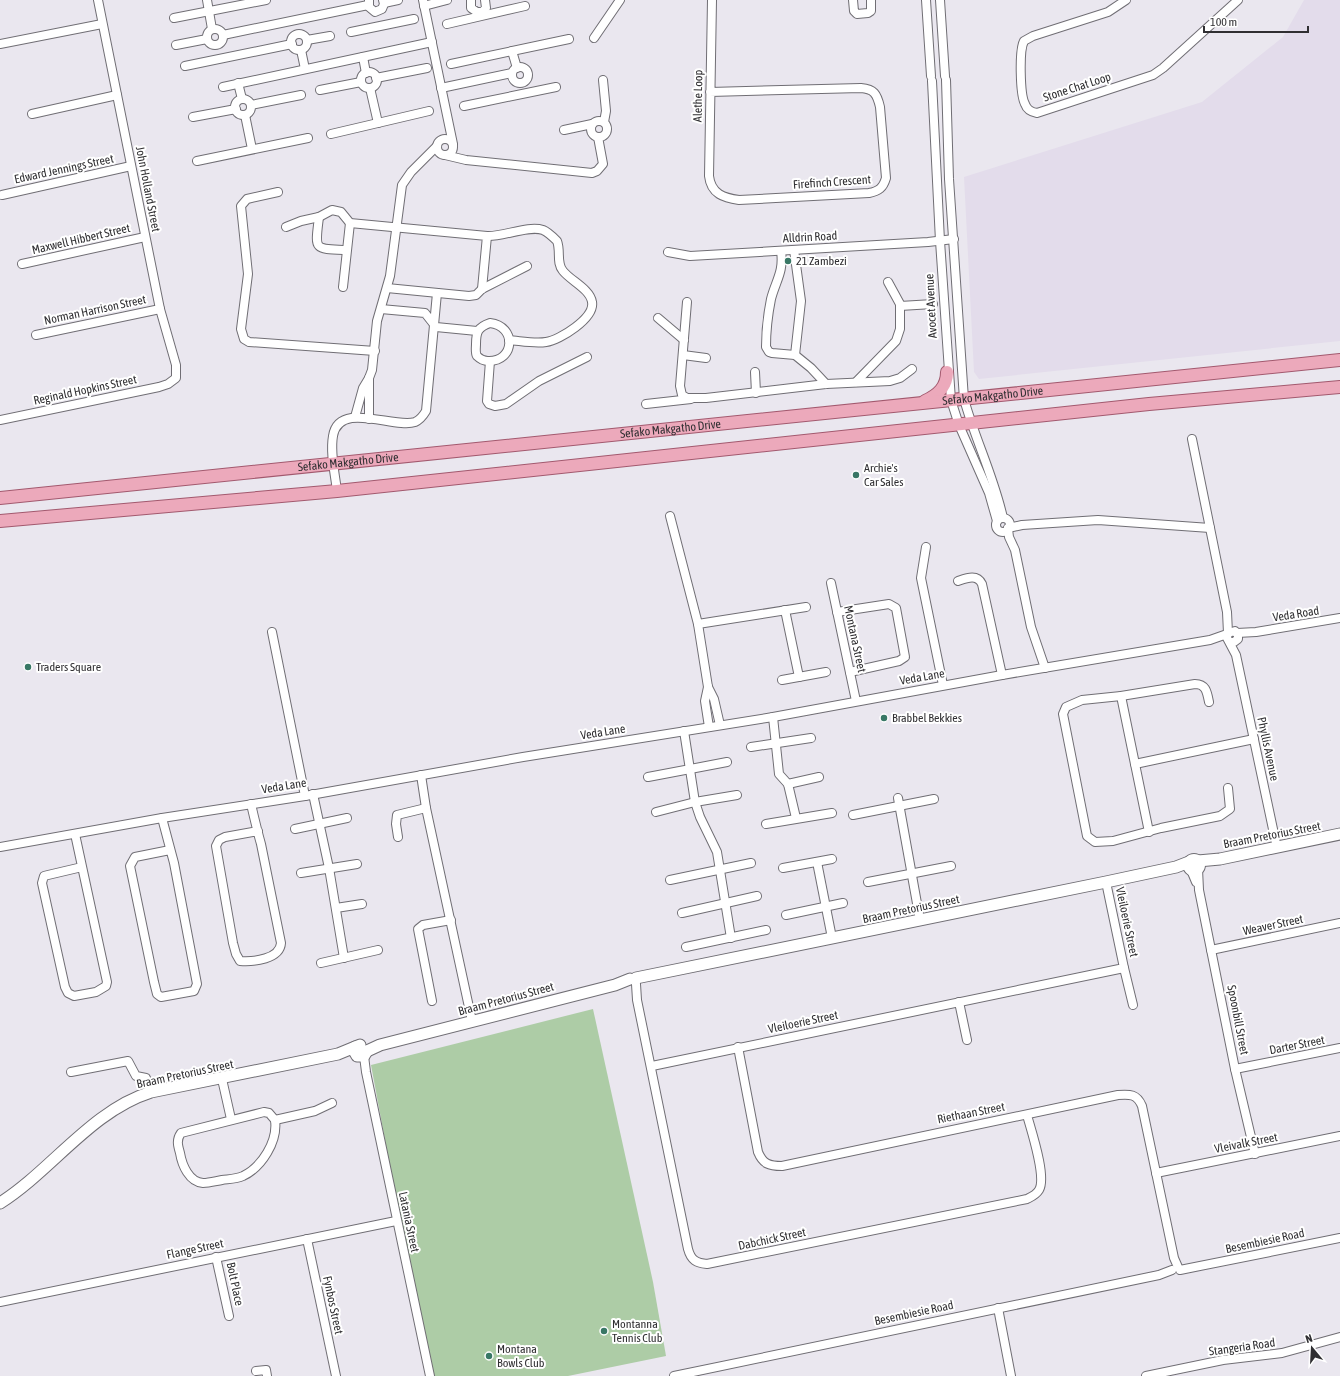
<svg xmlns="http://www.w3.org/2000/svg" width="1340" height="1376" font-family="'Asap Condensed',sans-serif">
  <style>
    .built { fill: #e3dceb }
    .green { fill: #adcca6 }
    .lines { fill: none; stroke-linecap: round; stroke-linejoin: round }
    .street-casing { stroke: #706e74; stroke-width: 10 }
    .secondary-casing { stroke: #706e74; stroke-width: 13 }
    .primary-casing { stroke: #a2596e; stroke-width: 14 }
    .street { stroke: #fff; stroke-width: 8 }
    .secondary { stroke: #fff; stroke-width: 11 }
    .primary { stroke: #eca9bb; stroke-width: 12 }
    .poi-dot { fill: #387765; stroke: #fff; stroke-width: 1.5 }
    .labels { text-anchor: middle; stroke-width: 4; stroke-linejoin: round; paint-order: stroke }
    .street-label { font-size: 12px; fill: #302f32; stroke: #fff }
    .poi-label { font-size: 12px; fill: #302f32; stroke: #fff; text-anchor: start }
  </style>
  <rect width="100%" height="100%" fill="#eae7ef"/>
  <polygon class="built" points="1304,0 1340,0 1340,341 979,379 974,372 964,177 1202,102 1283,37"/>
  <polygon class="green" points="593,1009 653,1282 666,1356 568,1376 429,1376 371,1065"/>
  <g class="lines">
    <g class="street-casing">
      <g id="street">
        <polyline points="207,0 212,29"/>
        <polyline points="369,0 369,7 375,12 382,9 384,4 383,0"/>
        <polyline points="423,0 453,144"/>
        <polyline points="471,0 471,8 477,12 482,12 486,8 485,0"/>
        <polyline points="853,0 854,11 857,14 868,13 871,11 871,0"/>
        <polyline points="926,0 931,76"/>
        <polyline points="940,0 945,76"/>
        <path d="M 1126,0 L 1108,12 L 1033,36 L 1024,41 C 1019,50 1020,95 1025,104 C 1027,110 1031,112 1037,113 L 1153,75 L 1163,68 L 1238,0"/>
        <polyline points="384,3 398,0"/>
        <polyline points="424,6 447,0"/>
        <polyline points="174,18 266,0"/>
        <polyline points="447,24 525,6"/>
        <circle cx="215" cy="37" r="8"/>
        <polyline points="351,32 414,19"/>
        <circle cx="299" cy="42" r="8"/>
        <polyline points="223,35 368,5"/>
        <polyline points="594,38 620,0"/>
        <polyline points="307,40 330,36"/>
        <polyline points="0,44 102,24"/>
        <polyline points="176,45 207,39"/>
        <polyline points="301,50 305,69"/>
        <polyline points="512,51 517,68"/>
        <polyline points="363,57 366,73"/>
        <polyline points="451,64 569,39"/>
        <polyline points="185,66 292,44"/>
        <circle cx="520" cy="75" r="8"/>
        <circle cx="369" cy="80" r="8"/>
        <polyline points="376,78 427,68"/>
        <polyline points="603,80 606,111 604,122"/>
        <path d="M 946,80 L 949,179 L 964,399 C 975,439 994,477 1003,518"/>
        <polyline points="932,81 940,241 951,400 959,425 989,493 997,521"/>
        <polyline points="238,83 242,99"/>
        <polyline points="223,87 432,42"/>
        <polyline points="370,88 378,123"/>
        <polyline points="441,88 512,73"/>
        <polyline points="320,90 361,82"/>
        <path d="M 710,92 L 861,88 C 874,89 877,94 880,107 L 886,178 C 883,188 879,191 869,193 L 739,200 C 724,198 711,194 709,176 L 712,0"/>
        <circle cx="243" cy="107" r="8"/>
        <polyline points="251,105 301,95"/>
        <polyline points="464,106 556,87"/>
        <polyline points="32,114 117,95"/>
        <polyline points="245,115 252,149"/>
        <polyline points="193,117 236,109"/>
        <circle cx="599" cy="129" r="8"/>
        <polyline points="564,130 592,124"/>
        <polyline points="331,134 429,111"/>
        <circle cx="445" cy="147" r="8"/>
        <polyline points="445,155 466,160 592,173 597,171 603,164 598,137"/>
        <polyline points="197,161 308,138"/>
        <polyline points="278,192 247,199 241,206 248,274 241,329 244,339 249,342 375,351"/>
        <polyline points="2,195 131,166"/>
        <path d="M 319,217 C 315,250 313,249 346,250"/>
        <polyline points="286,227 301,221 319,217 332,210 341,212 350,223 487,236 482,289"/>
        <path d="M 487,236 C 503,237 528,225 543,230 C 548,232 553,237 557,241 C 561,251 556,263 563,271 C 571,281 590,289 592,302 C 595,318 560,340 546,342 C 535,344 521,341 509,340"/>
        <polyline points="794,250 801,301 795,355"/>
        <path d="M 781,251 C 784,272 776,280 771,299 C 768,314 766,332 766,347 L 769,352 L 772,353 L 795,355 L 811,368 L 826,384"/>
        <polyline points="668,252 690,256 928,242 954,239"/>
        <polyline points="22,264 145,237"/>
        <polyline points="343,287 350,223"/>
        <polyline points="387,288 469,296 476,295 482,289 527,266"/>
        <polyline points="687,302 680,386 682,395 687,398 706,398 826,384 890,381 900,378 912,369"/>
        <polyline points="900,306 933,304"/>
        <polyline points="381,309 425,313 436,327 477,331"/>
        <polyline points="658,318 684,340"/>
        <path d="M 490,323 C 517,326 515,362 488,361 C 485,361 480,359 477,356 C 475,353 476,348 476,344 C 476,332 478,327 490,323 Z"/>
        <polyline points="36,335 160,309"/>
        <polyline points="683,355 706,358"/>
        <polyline points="490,361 487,401 489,404 495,406 506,404 539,381 587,357"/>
        <polyline points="755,372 756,393"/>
        <polyline points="856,382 896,341 900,329 900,304 888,282"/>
        <polyline points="646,404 691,399"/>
        <polyline points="355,417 363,388 369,378 372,370 377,321 390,276 402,185 411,172 437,146"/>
        <polyline points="369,419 369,378"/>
        <polyline points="0,420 159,387 168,384 176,378 176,365 160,309 98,0"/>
        <polyline points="1192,439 1227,612 1228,633"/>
        <path d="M 337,491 C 335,474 330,453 333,436 C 339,400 394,429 415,422 C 420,420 423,416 426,411 L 437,293"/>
        <polyline points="670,516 698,624 708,687 714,699 720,725"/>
        <circle cx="1003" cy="525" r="7"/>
        <polyline points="1008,528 1022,525 1098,520 1210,528"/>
        <polyline points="1008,529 1009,537 1015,550 1031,627 1045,668"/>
        <polyline points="926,547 921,578 943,685"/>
        <path d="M 958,581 C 967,578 977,574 982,584 L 1002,675"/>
        <polyline points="831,583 856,701"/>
        <polyline points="785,610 799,677"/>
        <polyline points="837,612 889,604 896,608 905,657 899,661 850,672"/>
        <polyline points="698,624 806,607"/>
        <polyline points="272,632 305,796"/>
        <polyline points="1237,633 1256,632 1340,618"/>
        <polyline points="1230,642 1234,642 1238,639 1238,635 1235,631 1228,633 1227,638 1236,655 1277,848"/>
        <polyline points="782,680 826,672"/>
        <polyline points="708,687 705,701 709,727"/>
        <polyline points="1121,696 1149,832"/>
        <path d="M 1209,702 C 1207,692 1206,684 1195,684 L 1121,696 L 1082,700 L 1066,707 L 1063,714 L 1087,836 L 1095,842 L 1113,841 L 1161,828 L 1220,816 L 1230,809 L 1228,788"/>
        <polyline points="773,717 779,774 788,784 796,818"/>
        <polyline points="684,731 695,802 700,817 717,852 731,938"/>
        <polyline points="751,747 811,738"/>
        <polyline points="1135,764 1254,739"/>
        <polyline points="421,775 426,808 472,1021"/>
        <polyline points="648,777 727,762"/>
        <polyline points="788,784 819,777"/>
        <polyline points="313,794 329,868 344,958"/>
        <polyline points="898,798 920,920"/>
        <path d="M 251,804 C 254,817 257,830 261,844 L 281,943 C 280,959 254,962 240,961 L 236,954 L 233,943 L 216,846 L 219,840 L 225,837 L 258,831"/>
        <polyline points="656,812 695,802 737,795"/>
        <polyline points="853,815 934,799"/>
        <polyline points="162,818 174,863 197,984 194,991 161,997 157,994 154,982 130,866 135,857 170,850"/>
        <polyline points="766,824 832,813"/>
        <polyline points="295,829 347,818"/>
        <polyline points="75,834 107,982 106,986 96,992 74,996 68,993 65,987 42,883 44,876 48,875 82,867"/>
        <polyline points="398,837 396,824 397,815 426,808"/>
        <polyline points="0,847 162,818 305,796 523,757 773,717 1002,675 1210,640 1227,634"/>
        <polyline points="817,862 832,938"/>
        <polyline points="783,868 832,859"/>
        <polyline points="1198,869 1199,890 1235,1069 1255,1154"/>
        <polyline points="1191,870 1196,882"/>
        <polyline points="301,873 357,864"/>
        <polyline points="670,880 751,863"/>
        <polyline points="868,882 951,866"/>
        <polyline points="336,908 362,904"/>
        <polyline points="682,913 757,896"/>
        <polyline points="786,915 843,903"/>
        <polyline points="686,947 766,930"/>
        <polyline points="1211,950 1340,923"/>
        <polyline points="321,963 378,950"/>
        <polyline points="1124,968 1133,1005"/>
        <path d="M 636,984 L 637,1000 L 688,1249 C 691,1260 696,1263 707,1264 L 1027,1199 C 1031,1197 1036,1195 1039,1190 C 1047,1177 1031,1130 1027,1115"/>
        <polyline points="432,1001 418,929 423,925 451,920"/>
        <polyline points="959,1002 967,1040"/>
        <path d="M 738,1047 L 758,1152 C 763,1164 769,1166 782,1166 L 1118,1095 C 1130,1094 1137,1094 1142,1106 L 1174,1258 L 1178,1267"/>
        <polyline points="364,1056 366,1072 430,1376"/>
        <polyline points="652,1066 1124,968 1106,882"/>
        <polyline points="1235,1069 1340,1048"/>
        <polyline points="71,1072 128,1061 136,1076 146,1078 151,1092"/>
        <polyline points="222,1079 231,1119"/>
        <path d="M 264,1112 L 269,1113 L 275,1120 C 278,1141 262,1167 243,1176 C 236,1179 229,1179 222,1180 C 216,1181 209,1183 203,1183 C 189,1182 182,1165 180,1153 C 178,1146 176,1140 181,1133 Z"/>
        <polyline points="275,1120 315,1111 332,1103"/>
        <polyline points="1156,1173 1340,1136"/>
        <polyline points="307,1239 336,1376"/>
        <polyline points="216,1257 229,1316"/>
        <polyline points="1180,1270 1340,1238"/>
        <polyline points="0,1302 396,1221"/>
        <polyline points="998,1308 1011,1376"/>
        <polyline points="256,1371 266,1370 267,1376"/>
        <polyline points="674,1376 1159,1275 1172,1270"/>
        <polyline points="1146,1376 1223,1360 1282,1353 1340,1337"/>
      </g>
    </g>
    <g class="secondary-casing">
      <g id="secondary">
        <circle cx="1194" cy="865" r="5.5"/>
        <polyline points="1198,861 1220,859 1340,834"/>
        <polyline points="636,978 1106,882 1176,867 1189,862"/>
        <polyline points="360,1045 355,1047 354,1051 357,1056 364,1056 367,1051"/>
        <polyline points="367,1051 380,1045 615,985 630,979"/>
        <path d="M 0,1203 C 52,1170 91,1111 151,1092 L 338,1054 L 355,1047"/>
      </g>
    </g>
    <g class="primary-casing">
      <g id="primary">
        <path d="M 925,401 C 938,395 947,387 947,372"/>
        <path id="s1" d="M 0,498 L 1340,360"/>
        <polyline points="0,521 337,491 1149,404 1340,387"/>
      </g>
    </g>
    <use href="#street" class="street"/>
    <use href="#secondary" class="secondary"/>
    <use href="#primary" class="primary"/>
  </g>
  <g class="poi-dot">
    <circle cx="788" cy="261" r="4"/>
    <circle cx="856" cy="475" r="4"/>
    <circle cx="28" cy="667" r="4"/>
    <circle cx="884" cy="718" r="4"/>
    <circle cx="604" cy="1331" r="4"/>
    <circle cx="489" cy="1356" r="4"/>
  </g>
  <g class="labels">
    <g class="street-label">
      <text transform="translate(1077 87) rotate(-18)" y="4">Stone Chat Loop</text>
      <text transform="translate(698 96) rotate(-89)" y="4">Alethe Loop</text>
      <text transform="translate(64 169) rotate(-12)" y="4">Edward Jennings Street</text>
      <text transform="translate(832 182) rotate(-4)" y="4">Firefinch Crescent</text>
      <text transform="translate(148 189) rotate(79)" y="4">John Holland Street</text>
      <text transform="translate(810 237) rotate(-3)" y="4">Alldrin Road</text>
      <text transform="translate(81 239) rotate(-13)" y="4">Maxwell Hibbert Street</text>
      <text transform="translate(931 306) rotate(-93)" y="4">Avocet Avenue</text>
      <text transform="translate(95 310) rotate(-12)" y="4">Norman Harrison Street</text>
      <text transform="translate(85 390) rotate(-12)" y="4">Reginald Hopkins Street</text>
      <text dy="4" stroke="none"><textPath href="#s1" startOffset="998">Sefako Makgatho Drive</textPath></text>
      <text dy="4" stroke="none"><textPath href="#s1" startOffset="674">Sefako Makgatho Drive</textPath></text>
      <text dy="4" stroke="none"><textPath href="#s1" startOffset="350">Sefako Makgatho Drive</textPath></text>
      <text transform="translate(1296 614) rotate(-9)" y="4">Veda Road</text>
      <text transform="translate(855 639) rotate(78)" y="4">Montana Street</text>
      <text transform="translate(922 677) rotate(-10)" y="4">Veda Lane</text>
      <text transform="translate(603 732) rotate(-9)" y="4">Veda Lane</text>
      <text transform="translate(1268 749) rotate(78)" y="4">Phyllis Avenue</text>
      <text transform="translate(284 786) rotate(-9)" y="4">Veda Lane</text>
      <text transform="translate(1272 835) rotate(-11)" y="4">Braam Pretorius Street</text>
      <text transform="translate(911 909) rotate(-12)" y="4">Braam Pretorius Street</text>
      <text transform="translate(1127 922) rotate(78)" y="4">Vleiloerie Street</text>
      <text transform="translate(1273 925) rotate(-12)" y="4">Weaver Street</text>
      <text transform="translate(506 999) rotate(-15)" y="4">Braam Pretorius Street</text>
      <text transform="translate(1238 1020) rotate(79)" y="4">Spoonbill Street</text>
      <text transform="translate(803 1022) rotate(-12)" y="4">Vleiloerie Street</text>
      <text transform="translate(1297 1045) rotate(-11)" y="4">Darter Street</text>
      <text transform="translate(185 1074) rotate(-12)" y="4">Braam Pretorius Street</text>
      <text transform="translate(971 1113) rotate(-11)" y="4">Riethaan Street</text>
      <text transform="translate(1246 1143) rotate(-11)" y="4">Vleivalk Street</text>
      <text transform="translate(409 1222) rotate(78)" y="4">Latania Street</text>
      <text transform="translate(772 1239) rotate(-12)" y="4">Dabchick Street</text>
      <text transform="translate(1265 1241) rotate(-12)" y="4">Besembiesie Road</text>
      <text transform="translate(195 1249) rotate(-12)" y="4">Flange Street</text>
      <text transform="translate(235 1284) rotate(78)" y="4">Bolt Place</text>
      <text transform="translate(333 1305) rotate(78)" y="4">Fynbos Street</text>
      <text transform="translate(914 1313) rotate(-12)" y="4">Besembiesie Road</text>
      <text transform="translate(1242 1347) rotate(-8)" y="4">Stangeria Road</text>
    </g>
    <g class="poi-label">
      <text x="796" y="265">21 Zambezi</text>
      <text x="864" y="472">Archie's<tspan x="864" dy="14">Car Sales</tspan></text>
      <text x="36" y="671">Traders Square</text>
      <text x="892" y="722">Brabbel Bekkies</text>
      <text x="612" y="1328">Montanna<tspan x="612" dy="14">Tennis Club</tspan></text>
      <text x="497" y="1353">Montana<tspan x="497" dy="14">Bowls Club</tspan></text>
    </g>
  </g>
  <g transform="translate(1312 1348) rotate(342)" stroke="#ffffff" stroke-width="3" paint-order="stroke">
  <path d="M0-3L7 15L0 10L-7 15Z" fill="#302f32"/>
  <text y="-6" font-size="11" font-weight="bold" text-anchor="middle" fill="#302f32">N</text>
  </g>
  <path d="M1204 26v6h104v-6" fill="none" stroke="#302f32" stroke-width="2"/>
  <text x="1210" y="26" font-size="12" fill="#302f32" stroke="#ffffff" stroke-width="3" paint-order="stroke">100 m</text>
</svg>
